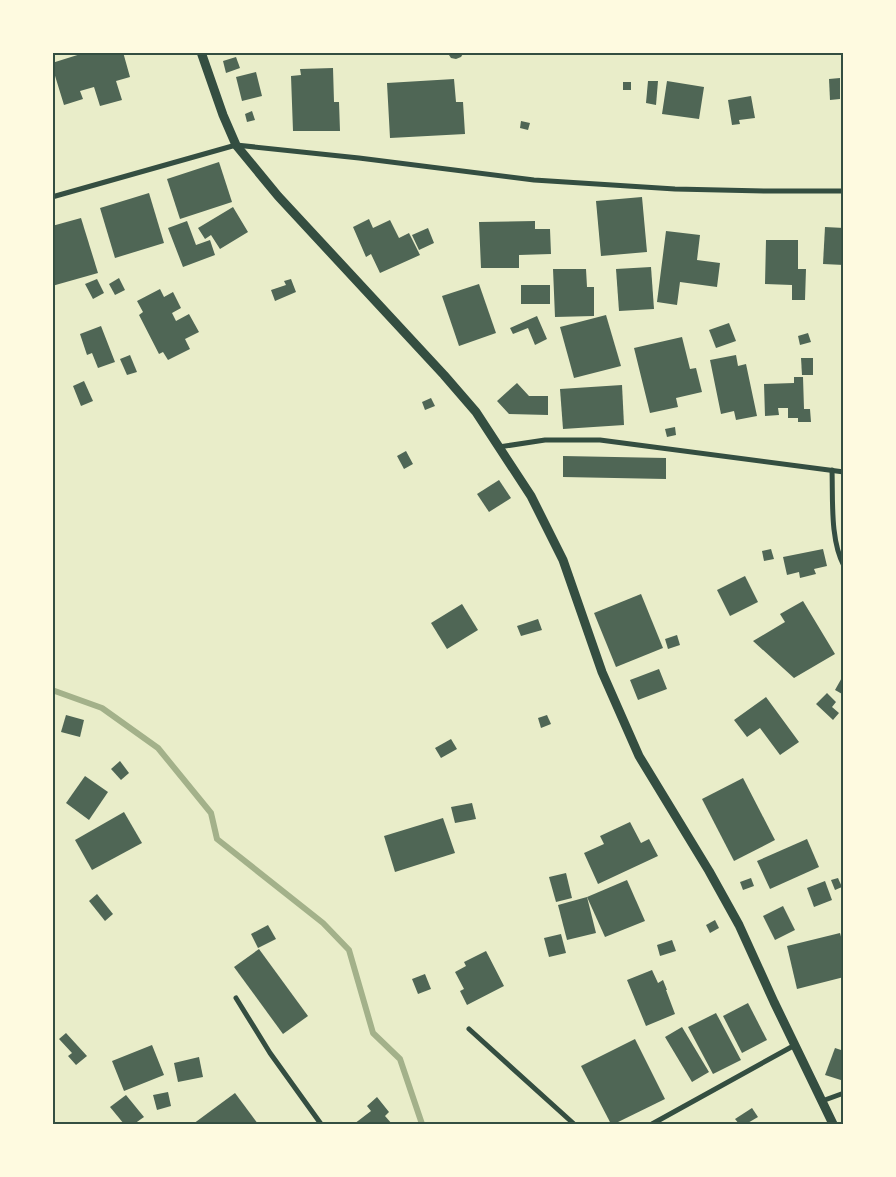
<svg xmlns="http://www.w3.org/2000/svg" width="896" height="1177" font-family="'Times New Roman',serif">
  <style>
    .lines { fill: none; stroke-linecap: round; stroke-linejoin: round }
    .stream { stroke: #a3b18a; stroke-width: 6 }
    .building { fill: #4f6655 }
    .minor { stroke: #344e41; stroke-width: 5 }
    .tertiary { stroke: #344e41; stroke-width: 9 }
    .neatline { fill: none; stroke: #344e41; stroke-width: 2 }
  </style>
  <rect width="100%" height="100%" fill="#e9edc9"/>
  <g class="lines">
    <polyline class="stream" points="52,690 102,708 158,748 211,813 217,839 323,923 349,950 373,1033 400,1059 422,1124"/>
  </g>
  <g class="building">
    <polygon points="87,52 123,52 130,77 116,81 122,100 100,106 94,87 80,91 83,99 64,105 52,66 52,63"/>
    <polygon points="447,52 464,52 461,57 456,59 451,58"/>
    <polygon points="236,57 240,68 226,73 223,61"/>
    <polygon points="333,68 334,102 339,102 340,131 293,131 291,76 301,75 300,69"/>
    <polygon points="256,72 262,96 242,101 236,77"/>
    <polygon points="840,78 840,99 830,100 829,79"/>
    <polygon points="454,79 456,102 463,102 465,134 390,138 387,83"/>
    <polygon points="648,81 658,81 656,105 646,103"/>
    <polygon points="667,81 704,87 699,119 662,114"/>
    <rect x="623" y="82" width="8" height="8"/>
    <polygon points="751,96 755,118 739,120 740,124 732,125 728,100"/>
    <polygon points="252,111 255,120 247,122 245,114"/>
    <polygon points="521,121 530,123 528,130 520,128"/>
    <polygon points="219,162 232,202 180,219 167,179"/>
    <polygon points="149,193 164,243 115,258 100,208"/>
    <polygon points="642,197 647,252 601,256 596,201"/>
    <polygon points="233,207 248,232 220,249 211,235 205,239 198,228"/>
    <polygon points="81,218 98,273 52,286 52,226"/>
    <polygon points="369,219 373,228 390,220 399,238 409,233 420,255 380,273 371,254 366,257 353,227"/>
    <polygon points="187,221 196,245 210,240 215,255 183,267 168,228"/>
    <polygon points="535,221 535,229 550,229 551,254 519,255 519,268 481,268 479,222"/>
    <polygon points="825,227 844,228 844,265 823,264"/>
    <polygon points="428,228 434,243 419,250 412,235"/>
    <polygon points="666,231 700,235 697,260 720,263 717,287 680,282 677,305 657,302"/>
    <polygon points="766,240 798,240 798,269 806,269 805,300 792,300 792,285 765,284"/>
    <polygon points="651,267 654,309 619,311 616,269"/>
    <polygon points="553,269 586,269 587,287 594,287 594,316 555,317"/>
    <polygon points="119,278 125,290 115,295 109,284"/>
    <polygon points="97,279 104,293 93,299 85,284"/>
    <polygon points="291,279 296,292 275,301 271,290 286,285 284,281"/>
    <polygon points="479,284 496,333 459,346 442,296"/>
    <rect x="521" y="285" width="29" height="19"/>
    <polygon points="160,289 164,297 173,292 181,308 172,313 176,321 189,314 199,332 185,339 190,349 168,360 163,352 159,354 139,315 143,312 137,301"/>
    <polygon points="606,315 621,366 574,378 560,327"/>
    <polygon points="537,316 547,339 535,345 528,328 513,334 510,328"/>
    <polygon points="729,323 736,341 716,348 709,330"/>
    <polygon points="101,326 115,362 98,368 92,353 87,355 80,334"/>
    <polygon points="808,333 811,342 800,345 798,336"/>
    <polygon points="682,337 690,369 696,368 702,392 676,398 678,407 650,413 634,348"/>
    <polygon points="130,355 137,372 127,375 120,359"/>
    <polygon points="736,355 738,366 746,364 757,416 736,420 734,411 721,414 710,360"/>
    <polygon points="801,358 813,358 813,375 802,375"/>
    <polygon points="794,377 803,377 804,409 810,409 811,422 798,422 798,418 788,418 788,408 778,408 779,415 765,416 764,384 794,383"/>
    <polygon points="84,381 93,401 81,406 73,386"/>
    <polygon points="517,383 529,396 548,396 548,415 509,414 497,401"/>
    <polygon points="622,385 624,425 563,429 560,389"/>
    <polygon points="431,398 435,406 425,410 422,402"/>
    <polygon points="675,427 676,435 667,437 665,429"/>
    <polygon points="406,451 413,464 404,469 397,456"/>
    <polygon points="563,456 666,458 666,479 563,477"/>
    <polygon points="499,480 511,498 489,512 477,494"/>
    <polygon points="771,549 774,559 764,561 762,551"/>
    <polygon points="823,549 827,566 814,569 816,574 800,578 799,572 787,575 783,557"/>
    <polygon points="745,576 758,602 730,616 717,590"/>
    <polygon points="641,594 663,648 616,667 594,613"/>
    <polygon points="803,601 835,654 794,678 753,641 785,622 780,614"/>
    <polygon points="462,604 478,630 447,649 431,623"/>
    <polygon points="538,619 542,630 521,636 517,626"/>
    <polygon points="677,635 680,645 668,649 665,639"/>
    <polygon points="659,669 667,689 638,700 630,680"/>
    <polygon points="844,674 844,695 835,690"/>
    <polygon points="827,693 836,702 832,707 839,713 833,720 816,704"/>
    <polygon points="766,697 799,742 780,755 760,728 747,737 734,720"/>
    <polygon points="66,715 84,720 80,737 61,732"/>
    <polygon points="547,715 551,724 541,728 538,718"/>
    <polygon points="451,739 457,749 441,758 435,748"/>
    <polygon points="120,761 129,773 121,780 111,769"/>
    <polygon points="85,776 108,792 89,820 66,803"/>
    <polygon points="743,778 775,840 734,861 702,799"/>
    <polygon points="472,803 476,819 455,823 451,807"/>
    <polygon points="124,812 142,843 92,870 75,840"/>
    <polygon points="443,818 455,853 395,872 384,836"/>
    <polygon points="630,822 641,843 649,839 658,856 598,884 584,853 604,844 600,836"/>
    <polygon points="807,839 819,867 770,889 757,861"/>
    <polygon points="566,873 572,898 556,902 549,877"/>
    <polygon points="751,878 754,886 743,890 740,882"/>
    <polygon points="838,878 842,887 835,890 831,880"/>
    <polygon points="627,880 645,921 605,937 587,897"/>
    <polygon points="825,881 832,900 814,907 807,888"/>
    <polygon points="97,894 113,914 105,921 89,901"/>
    <polygon points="587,897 596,933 567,940 558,905"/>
    <polygon points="783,906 795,930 775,940 763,916"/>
    <polygon points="715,920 719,928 710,933 706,925"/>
    <polygon points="268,925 276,939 258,948 251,934"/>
    <polygon points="840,933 844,948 844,977 797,989 787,946"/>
    <polygon points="561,934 566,953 549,957 544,938"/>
    <polygon points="672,940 676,951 660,956 657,945"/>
    <polygon points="259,949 308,1016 283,1034 234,967"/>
    <polygon points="486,951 504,986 467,1005 460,991 464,989 455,972 466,966 464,962"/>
    <polygon points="652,970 658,983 663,980 667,990 666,990 675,1014 646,1026 627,980"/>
    <polygon points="425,974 431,989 418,994 412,979"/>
    <polygon points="748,1003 767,1040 742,1053 723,1016"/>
    <polygon points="716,1013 741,1060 713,1074 688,1027"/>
    <polygon points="682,1027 709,1072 692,1082 665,1037"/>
    <polygon points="66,1033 87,1056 76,1065 68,1056 72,1053 59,1039"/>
    <polygon points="635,1039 665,1099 614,1124 611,1124 581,1066"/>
    <polygon points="152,1045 164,1075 124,1091 112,1061"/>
    <polygon points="835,1048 844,1051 844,1081 825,1075"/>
    <polygon points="199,1057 203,1077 178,1082 174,1063"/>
    <polygon points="168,1092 171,1106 157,1110 153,1095"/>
    <polygon points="235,1093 258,1124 193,1124"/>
    <polygon points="126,1095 144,1117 134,1124 124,1124 110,1107"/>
    <polygon points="377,1097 389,1112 385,1116 392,1124 354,1124 371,1111 367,1106"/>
    <polygon points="752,1108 758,1117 746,1124 739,1124 735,1119"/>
  </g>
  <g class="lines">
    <g class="minor">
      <polyline points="52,197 236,145 359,158 534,180 675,189 765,191 844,191"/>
      <polyline points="499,447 545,440 600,440 844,472"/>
      <path d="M 832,470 C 833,500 830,540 844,566"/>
      <polyline points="236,998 270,1053 321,1124"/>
      <polyline points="469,1029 574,1124"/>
      <polyline points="822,1101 844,1093"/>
      <polyline points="652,1124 795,1045"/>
    </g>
    <polyline class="tertiary" points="201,52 223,115 236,145 278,196 444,375 476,412 531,496 563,560 602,672 639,756 709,871 739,925 774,1002 833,1124"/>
  </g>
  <rect width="896" height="1177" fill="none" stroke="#fefae0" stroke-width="108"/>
  <rect x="54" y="54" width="788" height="1069" class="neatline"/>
</svg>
